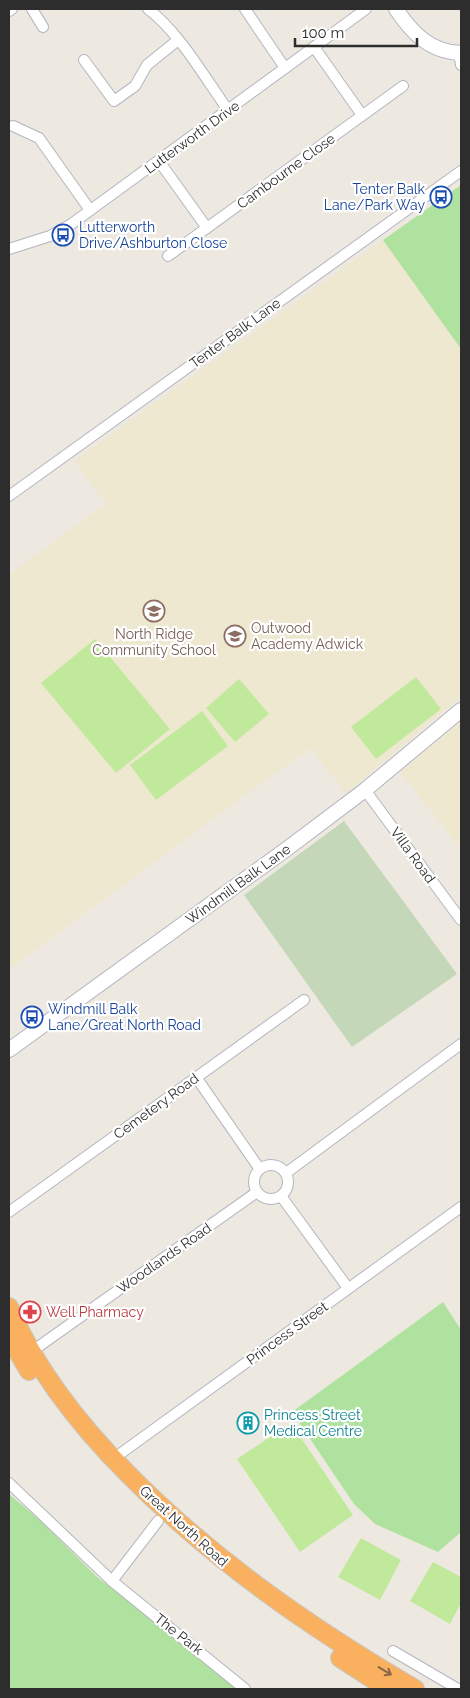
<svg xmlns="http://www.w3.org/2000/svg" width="470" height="1698" font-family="Raleway,sans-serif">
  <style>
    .education { fill: #eee8d1 }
    .green { fill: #b0e29f }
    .cemetery { fill: #c4d7b8 }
    .pitch { fill: #c1e99c }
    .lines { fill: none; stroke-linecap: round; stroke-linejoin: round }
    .street-casing { stroke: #b4b5c0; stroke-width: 12 }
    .secondary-casing { stroke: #b4b5c0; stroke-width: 16 }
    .highway-casing { stroke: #c8c8c8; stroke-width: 20 }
    .street { stroke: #fff; stroke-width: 10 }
    .secondary { stroke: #fff; stroke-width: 14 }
    .highway { stroke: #f9b160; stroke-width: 18 }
    .oneway { stroke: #896844 }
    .labels { text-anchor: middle; stroke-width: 4.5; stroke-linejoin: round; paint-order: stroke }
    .street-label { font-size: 14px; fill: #2d2d2d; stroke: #fff }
    .transit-label { font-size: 14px; fill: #164399; stroke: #fff; text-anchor: start }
    .education-label { font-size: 14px; fill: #785e54; stroke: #fff; text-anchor: start }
    .health-label { font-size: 14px; fill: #be3a42; stroke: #fff; text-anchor: start }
    .culture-label { font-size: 14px; fill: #0d838f; stroke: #fff; text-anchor: start }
  </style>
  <rect width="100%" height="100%" fill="#eee9e0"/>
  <g class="education">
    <polygon points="383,240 461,349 461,697 346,793 310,748 9,969 9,574 106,504 74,461"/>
    <polygon points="461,721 461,849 400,772"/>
  </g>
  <g class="green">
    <polygon points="461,185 461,349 383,240"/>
    <polygon points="443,1302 461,1330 461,1532 438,1552 375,1524 354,1504 292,1412"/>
    <polygon points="9,1494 42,1522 97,1577 199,1656 237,1689 9,1689"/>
  </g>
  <polygon class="cemetery" points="344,821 457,974 352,1047 244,895"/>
  <g class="pitch">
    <polygon points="95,639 170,729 116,773 41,683"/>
    <polygon points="416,677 441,709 376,759 351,727"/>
    <polygon points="239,679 269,714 235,742 206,708"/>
    <polygon points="202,711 228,746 156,800 130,765"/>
    <polygon points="291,1423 353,1515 300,1552 237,1459"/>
    <polygon points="361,1538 401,1560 380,1600 338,1577"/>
    <polygon points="433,1562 461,1577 461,1603 450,1624 410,1601"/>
  </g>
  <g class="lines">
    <g class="street-casing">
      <g id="street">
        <polyline points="32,9 43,27"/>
        <path d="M 148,9 C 179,32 205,78 228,110"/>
        <polyline points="245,9 285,68"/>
        <polyline points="9,11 12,9"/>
        <polyline points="314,47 362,115"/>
        <polyline points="459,53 461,65"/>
        <polyline points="84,60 114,101 135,86 147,65 178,40"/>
        <polyline points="13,126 39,138 90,210"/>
        <polyline points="159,161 207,228"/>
        <polyline points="9,249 50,236 70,225 366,9"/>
        <polyline points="168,256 403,86"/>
        <polyline points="9,496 461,171"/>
        <polyline points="365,790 461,920"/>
        <polyline points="196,1077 259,1168"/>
        <circle cx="271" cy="1182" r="17"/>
        <polyline points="286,1173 461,1044"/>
        <polyline points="281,1196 348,1288"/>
        <polyline points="9,1212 304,1000"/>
        <polyline points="28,1354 257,1192"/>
        <polyline points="113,1459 461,1207"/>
        <polyline points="9,1483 112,1581 245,1689"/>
        <polyline points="112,1581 158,1521"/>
        <polyline points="393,1651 458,1689"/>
      </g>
    </g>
    <g class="secondary-casing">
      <g id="secondary">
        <path d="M 396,9 C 412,33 430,52 461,53"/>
        <polyline points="9,1050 288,848 365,790 461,710"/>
      </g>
    </g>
    <g class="highway-casing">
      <g id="highway">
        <path d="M 9,1307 C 36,1371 80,1426 129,1475 C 214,1561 311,1628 415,1689"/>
        <polyline points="9,1337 29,1371"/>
        <polyline points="340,1658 388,1689"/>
      </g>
    </g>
    <use href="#street" class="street"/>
    <use href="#secondary" class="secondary"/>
    <use href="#highway" class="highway"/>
  </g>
  <defs><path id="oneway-shaft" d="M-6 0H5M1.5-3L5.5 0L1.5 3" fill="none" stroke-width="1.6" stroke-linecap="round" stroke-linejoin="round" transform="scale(1.25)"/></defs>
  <use class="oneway" href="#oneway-shaft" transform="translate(385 1671) rotate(31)"/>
  <defs>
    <g id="bus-ring" transform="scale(1.125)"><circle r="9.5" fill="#fff" stroke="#1a4fb4" stroke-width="1.5"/><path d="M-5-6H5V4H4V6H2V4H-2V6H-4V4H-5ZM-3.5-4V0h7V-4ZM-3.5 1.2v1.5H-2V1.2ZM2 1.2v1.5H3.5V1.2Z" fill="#1a4fb4"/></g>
    <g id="school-ring" transform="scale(1.125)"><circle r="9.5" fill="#fff" stroke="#8d6e63" stroke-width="1.5"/><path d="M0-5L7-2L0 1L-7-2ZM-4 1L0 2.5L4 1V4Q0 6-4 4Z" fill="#8d6e63"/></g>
    <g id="pharmacy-ring" transform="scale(1.125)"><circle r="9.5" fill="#fff" stroke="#e0444e" stroke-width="1.5"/><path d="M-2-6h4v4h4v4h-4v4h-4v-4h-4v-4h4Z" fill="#e0444e"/></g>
    <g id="building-ring" transform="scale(1.125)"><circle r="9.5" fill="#fff" stroke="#0f9aa8" stroke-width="1.5"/><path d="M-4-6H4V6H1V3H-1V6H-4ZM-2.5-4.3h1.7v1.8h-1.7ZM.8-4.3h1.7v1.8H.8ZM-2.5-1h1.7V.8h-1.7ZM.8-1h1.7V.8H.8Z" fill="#0f9aa8"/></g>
  </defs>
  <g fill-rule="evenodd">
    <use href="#bus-ring" x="441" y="197"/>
    <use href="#bus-ring" x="63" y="235"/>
    <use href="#school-ring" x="154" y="611"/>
    <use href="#school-ring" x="235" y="636"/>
    <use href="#bus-ring" x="32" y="1017"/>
    <use href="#pharmacy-ring" x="30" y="1312"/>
    <use href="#building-ring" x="248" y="1423"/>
  </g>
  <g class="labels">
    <g class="street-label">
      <text transform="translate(192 137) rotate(-36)" y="5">Lutterworth Drive</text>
      <text transform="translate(286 171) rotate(-36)" y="5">Cambourne Close</text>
      <text transform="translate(235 333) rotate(-36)" y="5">Tenter Balk Lane</text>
      <text transform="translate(413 855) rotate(54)" y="5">Villa Road</text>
      <text transform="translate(238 884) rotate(-36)" y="5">Windmill Balk Lane</text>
      <text transform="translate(156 1106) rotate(-36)" y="5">Cemetery Road</text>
      <text transform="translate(164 1258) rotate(-35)" y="5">Woodlands Road</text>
      <text transform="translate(287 1333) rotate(-36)" y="5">Princess Street</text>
      <text transform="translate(184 1526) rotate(42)" y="5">Great North Road</text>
      <text transform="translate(179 1634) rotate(38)" y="5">The Park</text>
    </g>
    <g class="transit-label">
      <text x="425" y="194" text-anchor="end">Tenter Balk<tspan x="425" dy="16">Lane/Park Way</tspan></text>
      <text x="79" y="232">Lutterworth<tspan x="79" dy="16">Drive/Ashburton Close</tspan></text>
      <text x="48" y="1014">Windmill Balk<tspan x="48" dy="16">Lane/Great North Road</tspan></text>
    </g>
    <g class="education-label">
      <text x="251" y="633">Outwood<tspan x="251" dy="16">Academy Adwick</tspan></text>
      <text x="154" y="639" text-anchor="middle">North Ridge<tspan x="154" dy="16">Community School</tspan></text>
    </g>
    <g class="health-label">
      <text x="46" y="1317">Well Pharmacy</text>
    </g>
    <g class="culture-label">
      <text x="264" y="1420">Princess Street<tspan x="264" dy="16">Medical Centre</tspan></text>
    </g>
  </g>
  <rect width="470" height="1698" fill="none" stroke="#2d2d2d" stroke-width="20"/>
  <path d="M295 38v8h122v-8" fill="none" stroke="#2d2d2d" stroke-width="2.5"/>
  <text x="302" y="38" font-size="15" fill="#2d2d2d" stroke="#ffffff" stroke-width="4" paint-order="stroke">100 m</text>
</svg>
